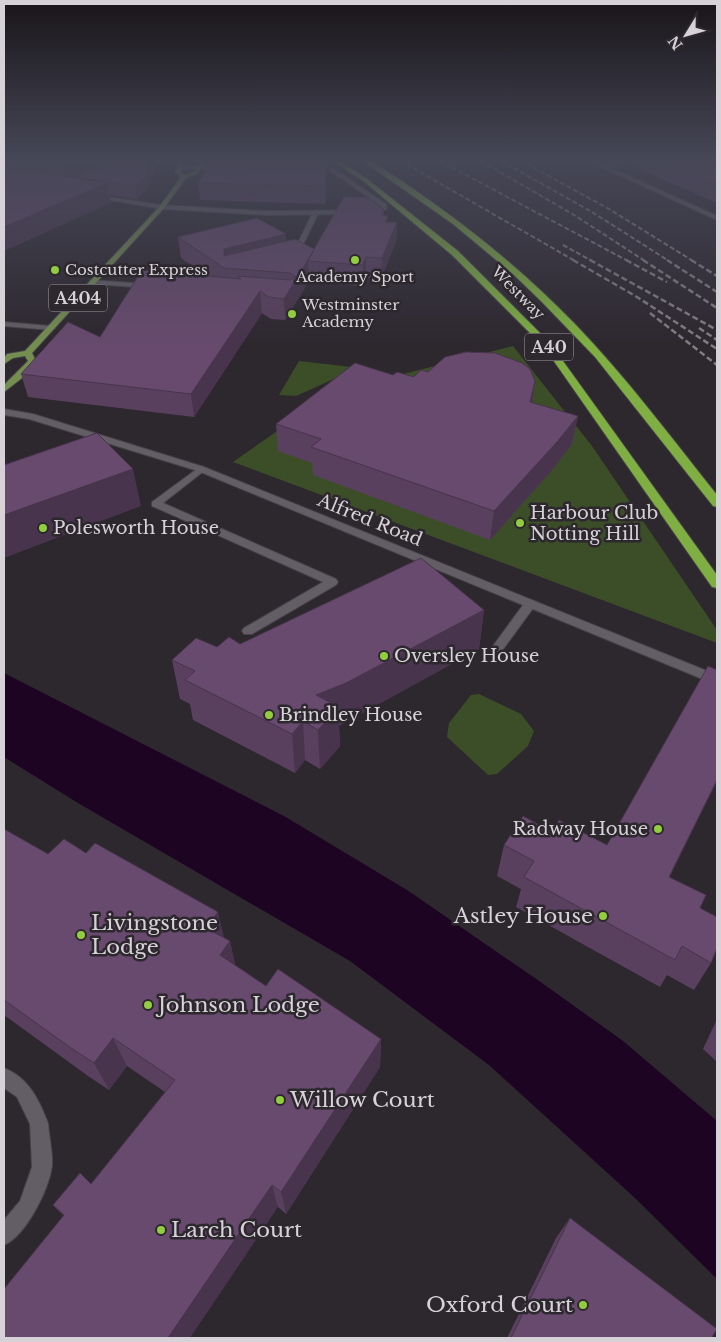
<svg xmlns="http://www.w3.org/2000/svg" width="721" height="1342" font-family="'Libre Baskerville',serif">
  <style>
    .green { fill: #3c4e28 }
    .water { fill: #1d0422 }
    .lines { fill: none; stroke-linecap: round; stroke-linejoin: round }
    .lane-casing { stroke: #474248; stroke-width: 2 }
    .street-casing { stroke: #474248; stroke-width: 2 }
    .primary-casing { stroke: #474248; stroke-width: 2 }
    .highway-casing { stroke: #474248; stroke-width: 2 }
    .lane { fill: #635d65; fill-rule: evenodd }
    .street { fill: #635d65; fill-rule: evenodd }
    .primary { fill: #748e50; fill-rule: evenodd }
    .highway { fill: #7faf42; fill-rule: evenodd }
    .rail-far1 { stroke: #827d83; stroke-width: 2; stroke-dasharray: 5 2.5; stroke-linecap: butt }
    .rail { stroke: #827d83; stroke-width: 2.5; stroke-dasharray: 6 3; stroke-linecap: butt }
    .wall { fill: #59405e }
    .shaded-wall { fill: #48344c }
    .building { fill: #674a6d; stroke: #48344c }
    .poi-dot { fill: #91cd3f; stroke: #2d272e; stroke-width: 2 }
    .labels { text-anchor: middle; stroke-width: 5; stroke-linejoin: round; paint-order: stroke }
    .far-poi-label { font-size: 15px; fill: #d6d2d7; stroke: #2d272e; text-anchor: start }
    .far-street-label { font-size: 15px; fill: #d6d2d7; stroke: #2d272e }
    .shield { fill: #2d272e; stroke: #a39fa4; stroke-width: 1 }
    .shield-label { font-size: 16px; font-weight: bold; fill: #d6d2d7 }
    .poi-label { font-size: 18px; fill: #d6d2d7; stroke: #2d272e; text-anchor: start }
    .street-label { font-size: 18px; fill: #d6d2d7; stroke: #2d272e }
    .near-poi-label { font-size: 21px; fill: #d6d2d7; stroke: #2d272e; text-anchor: start }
  </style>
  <rect width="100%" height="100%" fill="#2d272e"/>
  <g class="green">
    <polygon points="513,346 592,446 717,630 717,643 233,462 333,392"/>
    <polygon points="299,361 369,369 336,378 296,396 279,395"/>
    <polygon points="479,694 521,714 534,731 528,746 497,774 488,775 447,737 449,723 471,695"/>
  </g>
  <polygon class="water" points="4,673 284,816 407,890 542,983 623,1041 717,1121 717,1279 635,1198 489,1065 350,961 78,803 4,757"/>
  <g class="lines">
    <g class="lane-casing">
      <g id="lane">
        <polygon points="622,160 624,163 602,168 599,166"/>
        <polygon points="4,162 13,166 10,168 4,166"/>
        <polygon points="178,166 224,166 227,168 224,170 180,169"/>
        <polygon points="316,210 319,212 297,257 292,258 291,257 313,212"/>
        <polygon points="90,280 149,284 153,286 149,288 93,284 90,284"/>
        <polygon points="201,466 204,467 204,471 163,503 336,579 338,582 336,585 252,634 244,634 242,631 244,628 323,582 152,506 152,502"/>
        <polygon points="530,600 534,601 536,604 534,607 501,652 493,652 491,649 493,646 526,601"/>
      </g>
    </g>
    <g class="street-casing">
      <g id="street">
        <polygon points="579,157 587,157 717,216 717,220"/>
        <polygon points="331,167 386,204 387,209 373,214 266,215 162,209 92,197 95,195 162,205 266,211 372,210 382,207 329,170"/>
        <polygon points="4,322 51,326 55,328 51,330 4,326"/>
        <polygon points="4,409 33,414 204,467 717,675 717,685 198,471 29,419 4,415"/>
        <path d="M 4,1068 C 29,1078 39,1100 48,1123 C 49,1137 53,1153 52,1166 C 49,1189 26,1236 4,1245 L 4,1220 L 20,1201 L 32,1167 L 30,1124 L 17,1097 L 4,1088 Z"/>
      </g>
    </g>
    <g class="primary-casing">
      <polygon id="primary" points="179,157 185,157 181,172 185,175 194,171 201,157 207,157 198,173 186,178 164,208 32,353 36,361 22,378 4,392 4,385 28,361 25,356 13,358 4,364 4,358 7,354 25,351 160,206 181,177 175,172"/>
    </g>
    <g class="highway-casing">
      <g id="highway">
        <polygon points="326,157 334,157 366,178 458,251 550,343 717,575 717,588 712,587 544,347 452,255 362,180"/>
        <path d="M 357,157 L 365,157 C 441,205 512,259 575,324 C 626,377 671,437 717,495 L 717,507 L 713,506 L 595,357 L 541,301 L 513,274 L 453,224 Z"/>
      </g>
    </g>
    <use href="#lane" class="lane"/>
    <use href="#street" class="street"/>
    <use href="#primary" class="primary"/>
    <use href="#highway" class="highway"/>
    <g class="rail-far1">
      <polyline points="394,157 575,261"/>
      <polyline points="432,157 628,261"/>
      <polyline points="474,157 574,215 645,261"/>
      <polyline points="494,157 592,212 669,261"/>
      <polyline points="514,157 609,209 693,261"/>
      <polyline points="563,245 592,261"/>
    </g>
    <g class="rail">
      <polyline points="573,260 637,297 717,349"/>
      <polyline points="590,260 717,330"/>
      <polyline points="626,260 667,282"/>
      <polyline points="643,260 717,308"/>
      <polyline points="667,260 717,292"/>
      <polyline points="691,260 717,276"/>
      <polyline points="650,313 717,365"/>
      <polyline points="699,328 717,340"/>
    </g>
  </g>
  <g class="wall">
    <polygon points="9,157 102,157 103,165 113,162 115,157 160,157 147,190 137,199 109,195 111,203 12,168"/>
    <polygon points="612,157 717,157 717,203 626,163 623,158 617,159"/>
    <polygon points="327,170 325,204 200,200 198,183"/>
    <polygon points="384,210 384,215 388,216 387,222 397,222 396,242 381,279 366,278 363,286 309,282 309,281 285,320 271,319 262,313 194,417 28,397 21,374 100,337 207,276 181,258 178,237 286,241 314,249"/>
    <polygon points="428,372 535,381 532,403 578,416 572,444 552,470 490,540 313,475 312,463 278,451 276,424 393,375 414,377"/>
    <polygon points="484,610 479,649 346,722 339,726 340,746 320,769 305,760 295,773 193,720 190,704 180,699 172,660 217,647"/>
    <polygon points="717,670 717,781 669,877 700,908 711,963 694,990 667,975 660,987 516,907 521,889 497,876 504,845 552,832 607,845"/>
    <polygon points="4,829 48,854 224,938 230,941 235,966 266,986 381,1039 380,1067 286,1214 278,1207 64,1216 53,1205 91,1184 165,1092 127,1066 109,1090 88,1076 4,1015"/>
    <polygon points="717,1019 717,1062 703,1049"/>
    <polygon points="570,1218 712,1337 713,1338 507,1338 556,1238"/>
  </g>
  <g class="shaded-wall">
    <polygon points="73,157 102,157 104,169 67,188 62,162"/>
    <polygon points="153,157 160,157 147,190 137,199 135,186"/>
    <polygon points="327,157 327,170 325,204 325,186"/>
    <polygon points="617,157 623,157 623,158 617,159"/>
    <polygon points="107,183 111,203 4,251 4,227"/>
    <polygon points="397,222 396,242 381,279 382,258"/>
    <polygon points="286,234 287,254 224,256 224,249"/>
    <polygon points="314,250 308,261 309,281 285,320 284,299"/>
    <polygon points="366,257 366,278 363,286 363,265"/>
    <polygon points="260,291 262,313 194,417 191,394"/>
    <polygon points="535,381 531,408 530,402"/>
    <polygon points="578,416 572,444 552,470 490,540 494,511"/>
    <polygon points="133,469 141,506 4,558 4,515"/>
    <polygon points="484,610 479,649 346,722 339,726 340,746 320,769 316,695"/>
    <polygon points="303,721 305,760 295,773 292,734"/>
    <polygon points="717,780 717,781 655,907 669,877"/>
    <polygon points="218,912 226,945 206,928"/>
    <polygon points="230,941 237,972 220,955"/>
    <polygon points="113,1038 127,1066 109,1090 94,1063"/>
    <polygon points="381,1039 380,1067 286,1214 281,1192"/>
    <polygon points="272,1185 278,1207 190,1338 168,1338"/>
  </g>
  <g class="building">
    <polygon points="26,157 73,157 62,162"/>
    <polygon points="115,157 153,157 145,177 135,186 77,177 111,161 113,162"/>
    <polygon points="214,157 327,157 325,186 198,183"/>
    <polygon points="653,157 717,157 717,184"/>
    <polygon points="4,167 107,183 4,227"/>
    <polygon points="344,197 368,197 384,210 381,215 388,216 385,222 397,222 382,258 366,257 363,265 308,261 314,250 284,299 269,297 260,291 191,394 21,374 68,322 100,337 142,270 241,279 237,276 290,280 296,277 290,273 224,268 178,237 257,218 286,234 224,249 224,256 295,239 314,249"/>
    <polygon points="466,352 495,353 522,363 530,369 535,381 530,402 578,416 557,442 494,511 311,447 321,439 276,424 355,363 393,375 397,372 414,377 421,370 428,372 445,357"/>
    <polygon points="97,433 133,469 4,515 4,465"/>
    <polygon points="421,558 484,610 346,683 316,695 339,707 318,730 303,721 292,734 185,680 195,671 172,660 196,638 217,647 229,637 240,644"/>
    <polygon points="708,666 717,670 717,780 669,877 706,895 700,908 717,917 717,948 711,963 682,946 675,960 524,877 534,861 504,845 523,816 552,832 559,820 607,845"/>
    <polygon points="4,829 48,854 64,839 86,853 95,843 218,912 206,928 230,941 220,955 266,986 278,969 381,1039 281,1192 272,1185 168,1338 4,1338 4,1289 64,1215 53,1205 80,1173 91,1184 175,1080 113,1038 94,1063 71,1048 4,1000"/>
    <polygon points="570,1218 717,1329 712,1337 713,1338 511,1338"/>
  </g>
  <linearGradient id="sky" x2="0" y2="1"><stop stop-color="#191519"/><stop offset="0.46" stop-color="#464757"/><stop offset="1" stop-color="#464757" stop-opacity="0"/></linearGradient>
  <rect width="721" height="345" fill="url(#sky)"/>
  <g class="poi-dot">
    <circle cx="355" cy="260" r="5"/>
    <circle cx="55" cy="270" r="5"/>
    <circle cx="292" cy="314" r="5"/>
    <circle cx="520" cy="523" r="5"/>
    <circle cx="43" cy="528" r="5"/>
    <circle cx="384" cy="656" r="5"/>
    <circle cx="269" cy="715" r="5"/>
    <circle cx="658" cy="829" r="5"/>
    <circle cx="603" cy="916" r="5"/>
    <circle cx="81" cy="935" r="5"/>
    <circle cx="148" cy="1005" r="5"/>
    <circle cx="280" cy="1100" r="5"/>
    <circle cx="161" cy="1230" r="5"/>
    <circle cx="583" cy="1305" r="5"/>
  </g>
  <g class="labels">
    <g class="far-poi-label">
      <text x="65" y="275">Costcutter Express</text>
      <text x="355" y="282" text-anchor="middle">Academy Sport</text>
      <text x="302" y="310">Westminster<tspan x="302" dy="17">Academy</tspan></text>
    </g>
    <g class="far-street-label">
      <text transform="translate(518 293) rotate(45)" y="5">Westway</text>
    </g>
    <g class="shield">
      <rect x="49" y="284.5" width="58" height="27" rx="4"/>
      <rect x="525" y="333.5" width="48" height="27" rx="4"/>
    </g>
    <g class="shield-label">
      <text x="78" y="304">A404</text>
      <text x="549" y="353">A40</text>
    </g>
    <g class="poi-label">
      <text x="530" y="519">Harbour Club<tspan x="530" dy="21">Notting Hill</tspan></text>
      <text x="53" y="534">Polesworth House</text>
      <text x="394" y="662">Oversley House</text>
      <text x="279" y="721">Brindley House</text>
      <text x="648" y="835" text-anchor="end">Radway House</text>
    </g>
    <g class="street-label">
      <text transform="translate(370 520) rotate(22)" y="6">Alfred Road</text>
    </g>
    <g class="near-poi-label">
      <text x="593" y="923" text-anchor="end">Astley House</text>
      <text x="91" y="930">Livingstone<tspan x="91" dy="24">Lodge</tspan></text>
      <text x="158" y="1012">Johnson Lodge</text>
      <text x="290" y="1107">Willow Court</text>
      <text x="171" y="1237">Larch Court</text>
      <text x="573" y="1312" text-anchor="end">Oxford Court</text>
    </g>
  </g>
  <rect width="721" height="1342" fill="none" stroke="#d6d2d7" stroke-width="10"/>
  <g transform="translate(686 35) rotate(233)" stroke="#2d272e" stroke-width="4" paint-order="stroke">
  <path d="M0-4L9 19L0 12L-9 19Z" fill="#d6d2d7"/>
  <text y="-8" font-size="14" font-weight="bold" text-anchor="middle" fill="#d6d2d7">N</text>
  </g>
</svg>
